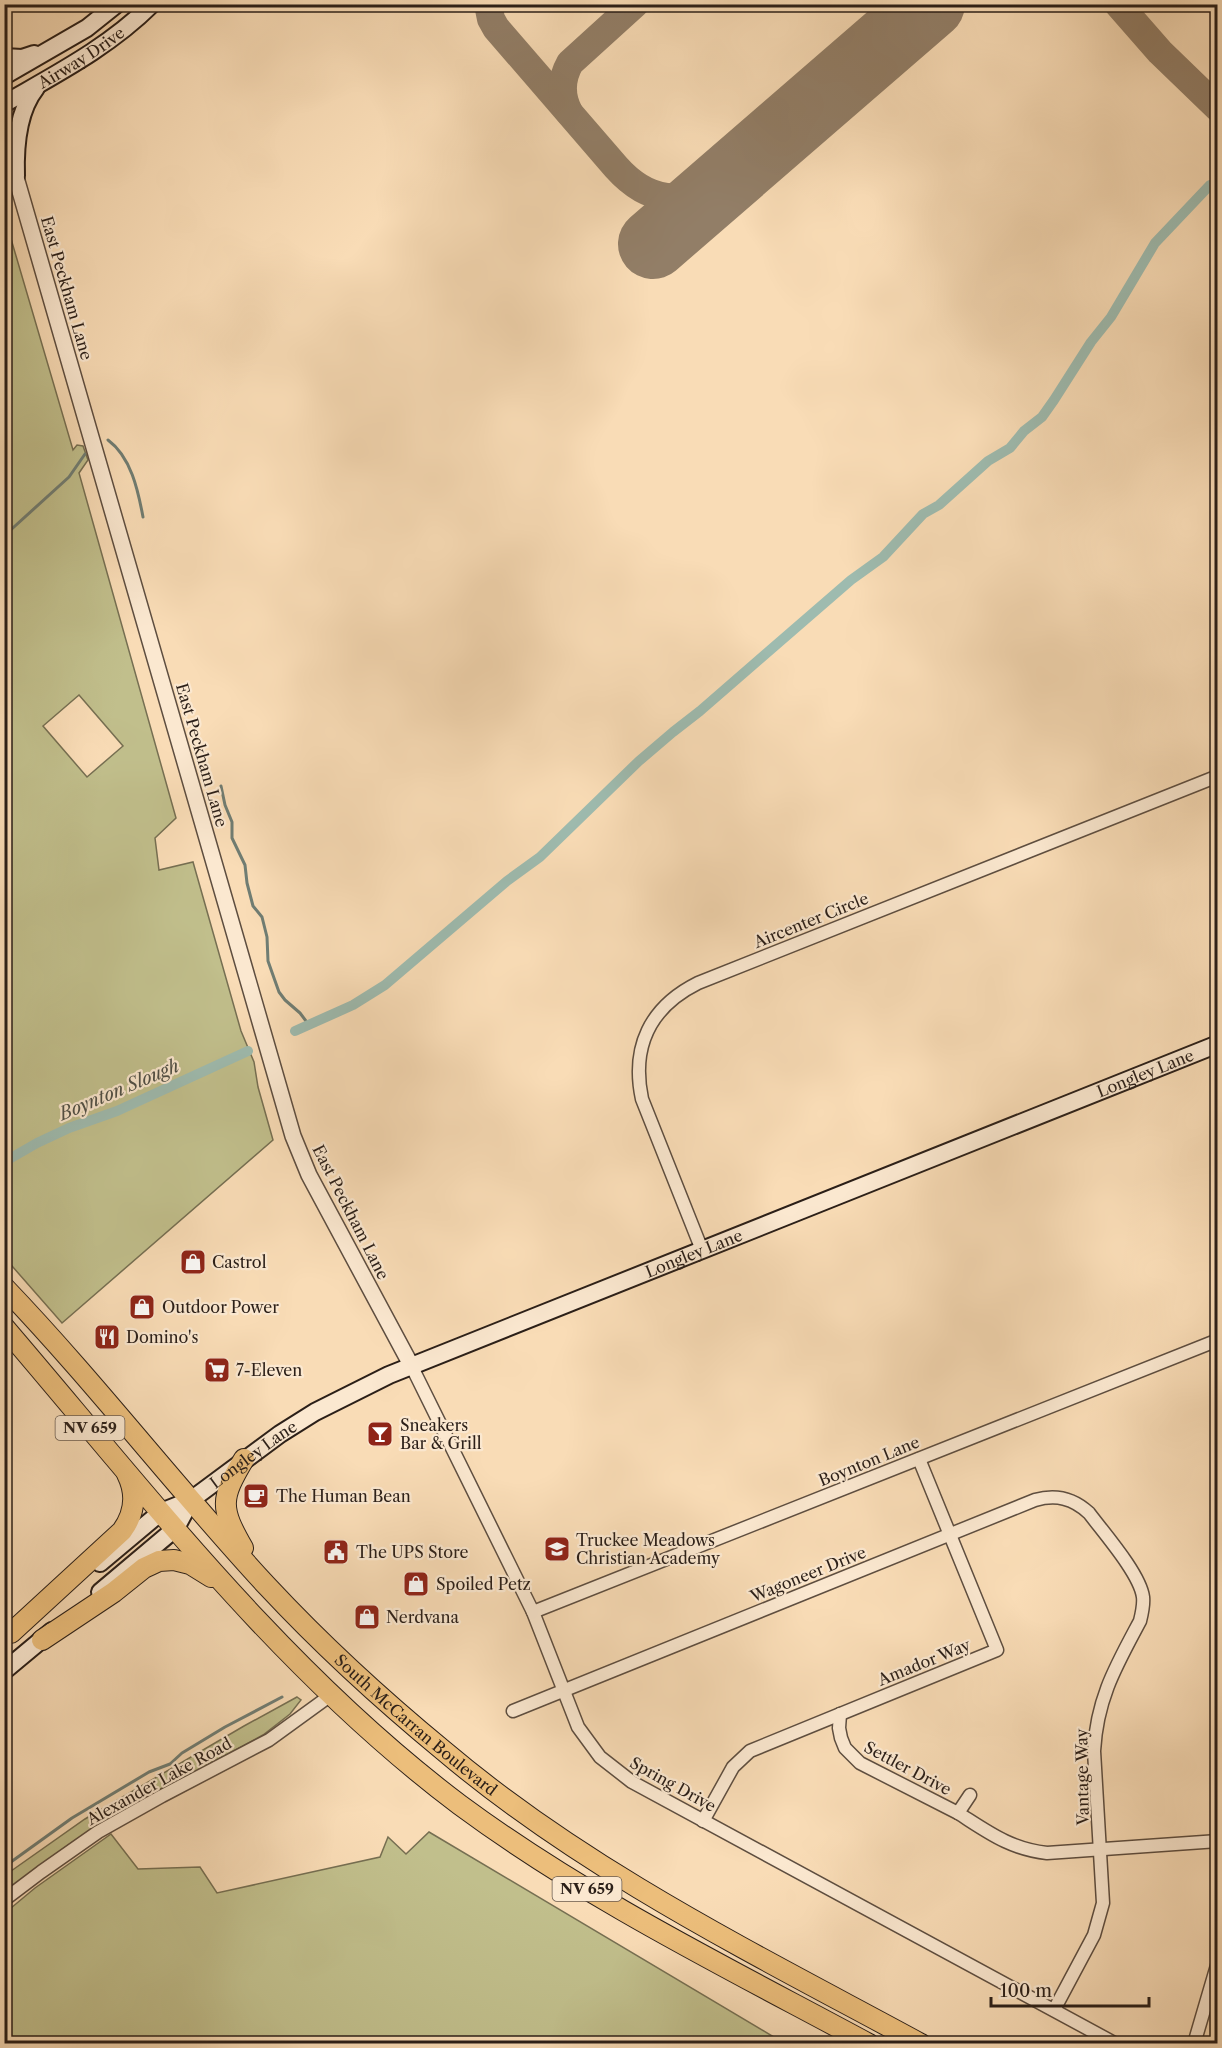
<svg xmlns="http://www.w3.org/2000/svg" width="1222" height="2048" font-family="'Libre Caslon Text',serif">
  <style>
    .green { fill: #c1bf8c; stroke: #766f52; stroke-width: 1.5; fill-rule: evenodd }
    .lines { fill: none; stroke-linecap: round; stroke-linejoin: round }
    .stream { stroke: #707d73; stroke-width: 3 }
    .canal { stroke: #9ebbaf; stroke-width: 10 }
    .taxiway { stroke: #927e67; stroke-width: 28 }
    .runway { stroke: #927e67; stroke-width: 70 }
    .minor-casing { stroke: #5e4e40; stroke-width: 15 }
    .tertiary-casing { stroke: #5e4e40; stroke-width: 18 }
    .secondary-casing { stroke: #2b1f18; stroke-width: 20 }
    .primary-casing { stroke: #2b1f18; stroke-width: 22 }
    .minor { stroke: #fbe8d0; stroke-width: 12 }
    .tertiary { stroke: #fbe8d0; stroke-width: 15 }
    .secondary { stroke: #fbe8d0; stroke-width: 16 }
    .primary { stroke: #ecbe7b; stroke-width: 20 }
    .labels { text-anchor: middle; stroke-width: 4.5; stroke-linejoin: round; paint-order: stroke }
    .shield { fill: #fbe8d0; stroke: #695b4f; stroke-width: 1.5 }
    .shield-label { font-size: 15px; font-weight: bold; fill: #2b1f18 }
    .street-label { font-size: 16px; fill: #2b1f18; stroke: #fbe8d0 }
    .poi-label { font-size: 16px; fill: #2b1f18; stroke: #fbe8d0; text-anchor: start }
    .water-label { font-size: 18px; font-style: italic; fill: #4e4e45; stroke: #fbe8d0 }
  </style>
  <rect width="100%" height="100%" fill="#f9dcb6"/>
  <filter id="stains"><feTurbulence type="fractalNoise" baseFrequency=".00333" numOctaves="4"/><feColorMatrix values="0 0 0 0 .2 0 0 0 0 .09 0 0 0 0 .02 0 0 0 .5 -.17"/></filter>
  <radialGradient id="worn" r=".72"><stop offset=".6" stop-color="#630" stop-opacity="0"/><stop offset="1" stop-color="#630" stop-opacity=".3"/></radialGradient>
  <g class="green">
    <path d="M 4,215 L 73,450 L 77,445 L 83,446 L 88,460 L 79,473 L 176,818 L 155,838 L 159,870 L 193,862 L 241,1031 L 254,1062 L 258,1087 L 273,1140 L 62,1323 L 5,1258 ZM 79,695 L 123,746 L 87,777 L 43,726 Z"/>
    <polygon points="297,1697 301,1700 290,1714 263,1735 129,1807 71,1843 5,1892 4,1876 85,1819 244,1726"/>
    <polygon points="429,1832 784,2043 5,2043 5,1913 35,1888 111,1834 138,1869 200,1867 217,1893 380,1857 388,1837 406,1854"/>
  </g>
  <g class="lines">
    <g class="stream">
      <path d="M 108,440 C 131,457 138,490 143,517"/>
      <polyline points="4,536 69,477 85,454"/>
      <polyline points="221,786 225,805 232,822 232,838 245,865 247,883 253,906 262,917 267,937 268,961 274,978 279,992 285,1000 300,1013 309,1025"/>
      <polyline points="4,1867 72,1818 149,1772 170,1764 182,1753 225,1727 282,1697"/>
    </g>
    <g class="canal">
      <polyline points="295,1031 353,1005 385,985 507,881 540,857 639,761 673,732 700,711 851,580 883,557 923,514 939,505 988,461 1010,448 1024,431 1042,417 1054,400 1091,342 1111,317 1155,243 1210,185"/>
      <polyline points="4,1162 37,1143 69,1128 117,1111 248,1051"/>
    </g>
    <g class="taxiway">
      <path d="M 488,4 L 491,19 L 496,28 L 616,167 C 649,204 682,205 724,181"/>
      <polyline points="1118,4 1160,52 1218,108"/>
      <path d="M 569,112 C 560,95 561,79 570,63 L 635,4"/>
    </g>
    <polyline class="runway" points="653,244 930,4"/>
    <g class="minor-casing">
      <g id="minor">
        <path d="M 702,1250 L 642,1099 C 631,1047 650,1007 698,983 L 1218,776"/>
        <polyline points="411,1365 533,1612 578,1727 600,1757 632,1782 1116,2044"/>
        <polyline points="533,1612 1218,1340"/>
        <path d="M 513,1711 L 1035,1500 C 1056,1494 1073,1498 1089,1513 C 1104,1533 1140,1574 1143,1597 C 1144,1605 1142,1613 1140,1621 C 1116,1666 1097,1698 1094,1751 L 1103,1903 L 1094,1935 L 1054,2010"/>
        <polyline points="840,1714 839,1728 841,1738 845,1748 860,1763 958,1813 970,1795"/>
        <path d="M 958,1813 C 988,1832 1010,1849 1047,1853 L 1218,1841"/>
        <polyline points="703,1821 733,1767 750,1751 997,1650 919,1459"/>
        <polyline points="4,1900 41,1872 98,1832 162,1796 269,1740 331,1695"/>
        <polyline points="1194,2044 1218,1962"/>
      </g>
    </g>
    <g class="tertiary-casing">
      <polyline id="tertiary" points="4,136 293,1136 309,1175 411,1365"/>
    </g>
    <g class="secondary-casing">
      <g id="secondary">
        <polyline points="4,57 22,58 34,54"/>
        <polyline points="4,76 87,28 117,4"/>
        <path id="s1" d="M 4,104 C 56,74 109,47 152,4"/>
        <path d="M 16,176 C 15,147 17,112 36,88"/>
        <path id="s2" d="M 100,1563 L 161,1512 L 191,1500 L 280,1434 L 315,1412 L 389,1375 L 1218,1044"/>
        <polyline points="100,1592 176,1528 191,1500"/>
        <polyline points="4,1671 52,1631"/>
      </g>
    </g>
    <g class="primary-casing">
      <g id="primary">
        <path id="s3" d="M 4,1287 C 96,1383 177,1489 267,1586 C 322,1645 382,1700 444,1751 C 587,1872 757,1955 921,2044"/>
        <path d="M 4,1327 C 147,1494 283,1672 460,1805 C 587,1899 730,1969 869,2044"/>
        <path d="M 243,1548 C 220,1508 220,1499 244,1459"/>
        <path d="M 11,1633 L 122,1531 C 135,1513 137,1494 127,1474"/>
        <polyline points="42,1640 114,1592 144,1568 159,1561 174,1560 190,1564 211,1577"/>
      </g>
    </g>
    <use href="#minor" class="minor"/>
    <use href="#tertiary" class="tertiary"/>
    <use href="#secondary" class="secondary"/>
    <use href="#primary" class="primary"/>
  </g>
  <defs>
    <g id="shop-square" transform="scale(1.35)"><rect x="-9" y="-9" width="18" height="18" rx="4" fill="#8f2418" stroke="#fbe8d0"/><path d="M-5-2.5h2.3a2.7 3.5 0 0 1 5.4 0H5L5.5 6h-11ZM-1.5-2.5h3a1.5 2.3 0 0 0-3 0Z" fill="#fff"/></g>
    <g id="restaurant-square" transform="scale(1.35)"><rect x="-9" y="-9" width="18" height="18" rx="4" fill="#8f2418" stroke="#fbe8d0"/><path d="M-5-6h1v4h1v-4h1v4h1v-4h1v5L-1.5 .5V6h-2V.5L-5-1ZM5-6V6H3V1.5H1.5Q1.5-4 5-6Z" fill="#fff"/></g>
    <g id="supermarket-square" transform="scale(1.35)"><rect x="-9" y="-9" width="18" height="18" rx="4" fill="#8f2418" stroke="#fbe8d0"/><path d="M-6-5.5h2.5l.6 2H6L4.5 2H-2.5L-4.4-4H-6ZM-1.5 3.2a1.3 1.3 0 1 0 .1 0ZM3 3.2a1.3 1.3 0 1 0 .1 0Z" fill="#fff"/></g>
    <g id="bar-square" transform="scale(1.35)"><rect x="-9" y="-9" width="18" height="18" rx="4" fill="#8f2418" stroke="#fbe8d0"/><path d="M-6-5H6L.8 .8V4.5H3.5V6h-7V4.5H-.8V.8Z" fill="#fff"/></g>
    <g id="cafe-square" transform="scale(1.35)"><rect x="-9" y="-9" width="18" height="18" rx="4" fill="#8f2418" stroke="#fbe8d0"/><path d="M-5.5-4.5H6V0H3Q3 3.5 0 3.5H-2.5Q-5.5 3.5-5.5 0ZM3-3.2v2h1.7v-2ZM-6 4.5H4V6H-6Z" fill="#fff"/></g>
    <g id="school-square" transform="scale(1.35)"><rect x="-9" y="-9" width="18" height="18" rx="4" fill="#8f2418" stroke="#fbe8d0"/><path d="M0-5L7-2L0 1L-7-2ZM-4 1L0 2.5L4 1V4Q0 6-4 4Z" fill="#fff"/></g>
    <g id="civic-square" transform="scale(1.35)"><rect x="-9" y="-9" width="18" height="18" rx="4" fill="#8f2418" stroke="#fbe8d0"/><path d="M-.6-6.5H3V-4.5H.6V-3L4-1V1h2V6H-6V1h2V-1L-.6-3ZM-1.2 2.5V6h2.4V2.5Z" fill="#fff"/></g>
  </defs>
  <g fill-rule="evenodd">
    <use href="#shop-square" x="193" y="1262"/>
    <use href="#shop-square" x="142" y="1307"/>
    <use href="#restaurant-square" x="107" y="1337"/>
    <use href="#supermarket-square" x="217" y="1370"/>
    <use href="#bar-square" x="380" y="1434"/>
    <use href="#cafe-square" x="256" y="1496"/>
    <use href="#school-square" x="557" y="1549"/>
    <use href="#civic-square" x="336" y="1552"/>
    <use href="#shop-square" x="416" y="1584"/>
    <use href="#shop-square" x="367" y="1617"/>
  </g>
  <g class="labels">
    <g class="shield">
      <rect x="55.5" y="1416" width="69" height="24" rx="4.5"/>
      <rect x="552.5" y="1877" width="69" height="24" rx="4.5"/>
    </g>
    <g class="shield-label">
      <text x="90" y="1433">NV 659</text>
      <text x="587" y="1894">NV 659</text>
    </g>
    <g class="street-label">
      <text dy="6" stroke="none"><textPath href="#s1" startOffset="90">Airway Drive</textPath></text>
      <text transform="translate(67 288) rotate(74)" y="6">East Peckham Lane</text>
      <text transform="translate(202 755) rotate(74)" y="6">East Peckham Lane</text>
      <text transform="translate(811 920) rotate(-22)" y="6">Aircenter Circle</text>
      <text dy="6" stroke="none"><textPath href="#s2" startOffset="1161">Longley Lane</textPath></text>
      <text transform="translate(351 1212) rotate(63)" y="6">East Peckham Lane</text>
      <text dy="6" stroke="none"><textPath href="#s2" startOffset="675">Longley Lane</textPath></text>
      <text dy="6" stroke="none"><textPath href="#s2" startOffset="189">Longley Lane</textPath></text>
      <text transform="translate(869 1461) rotate(-22)" y="6">Boynton Lane</text>
      <text transform="translate(808 1574) rotate(-22)" y="6">Wagoneer Drive</text>
      <text transform="translate(924 1662) rotate(-22)" y="6">Amador Way</text>
      <text dy="6" stroke="none"><textPath href="#s3" startOffset="602">South McCarran Boulevard</textPath></text>
      <text transform="translate(908 1768) rotate(28)" y="6">Settler Drive</text>
      <text transform="translate(1082 1777) rotate(-91)" y="6">Vantage Way</text>
      <text transform="translate(159 1781) rotate(-29)" y="6">Alexander Lake Road</text>
      <text transform="translate(673 1784) rotate(29)" y="6">Spring Drive</text>
    </g>
    <g class="poi-label">
      <text x="212" y="1268">Castrol</text>
      <text x="162" y="1313">Outdoor Power</text>
      <text x="126" y="1343">Domino's</text>
      <text x="236" y="1376">7-Eleven</text>
      <text x="400" y="1431">Sneakers<tspan x="400" dy="18">Bar &amp; Grill</tspan></text>
      <text x="276" y="1502">The Human Bean</text>
      <text x="576" y="1546">Truckee Meadows<tspan x="576" dy="18">Christian Academy</tspan></text>
      <text x="356" y="1558">The UPS Store</text>
      <text x="436" y="1590">Spoiled Petz</text>
      <text x="386" y="1623">Nerdvana</text>
    </g>
    <g class="water-label">
      <text transform="translate(119 1090) rotate(-23)" y="6">Boynton Slough</text>
    </g>
  </g>
  <rect width="1222" height="2048" fill="none" stroke="#f9dcb6" stroke-width="24"/>
  <rect x="6" y="6" width="1210" height="2036" fill="none" stroke="#2b1f18" stroke-width="3"/>
  <rect x="12" y="12" width="1198" height="2024" fill="none" stroke="#2b1f18" stroke-width="1.5"/>
  <path d="M991 1997v9h158v-9" fill="none" stroke="#2b1f18" stroke-width="3"/>
  <text x="1000" y="1997" font-size="18" fill="#2b1f18" stroke="#fbe8d0" stroke-width="4.5" paint-order="stroke">100 m</text>
  <rect width="100%" height="100%" filter="url(#stains)"/>
  <rect width="100%" height="100%" fill="url(#worn)"/>
</svg>
